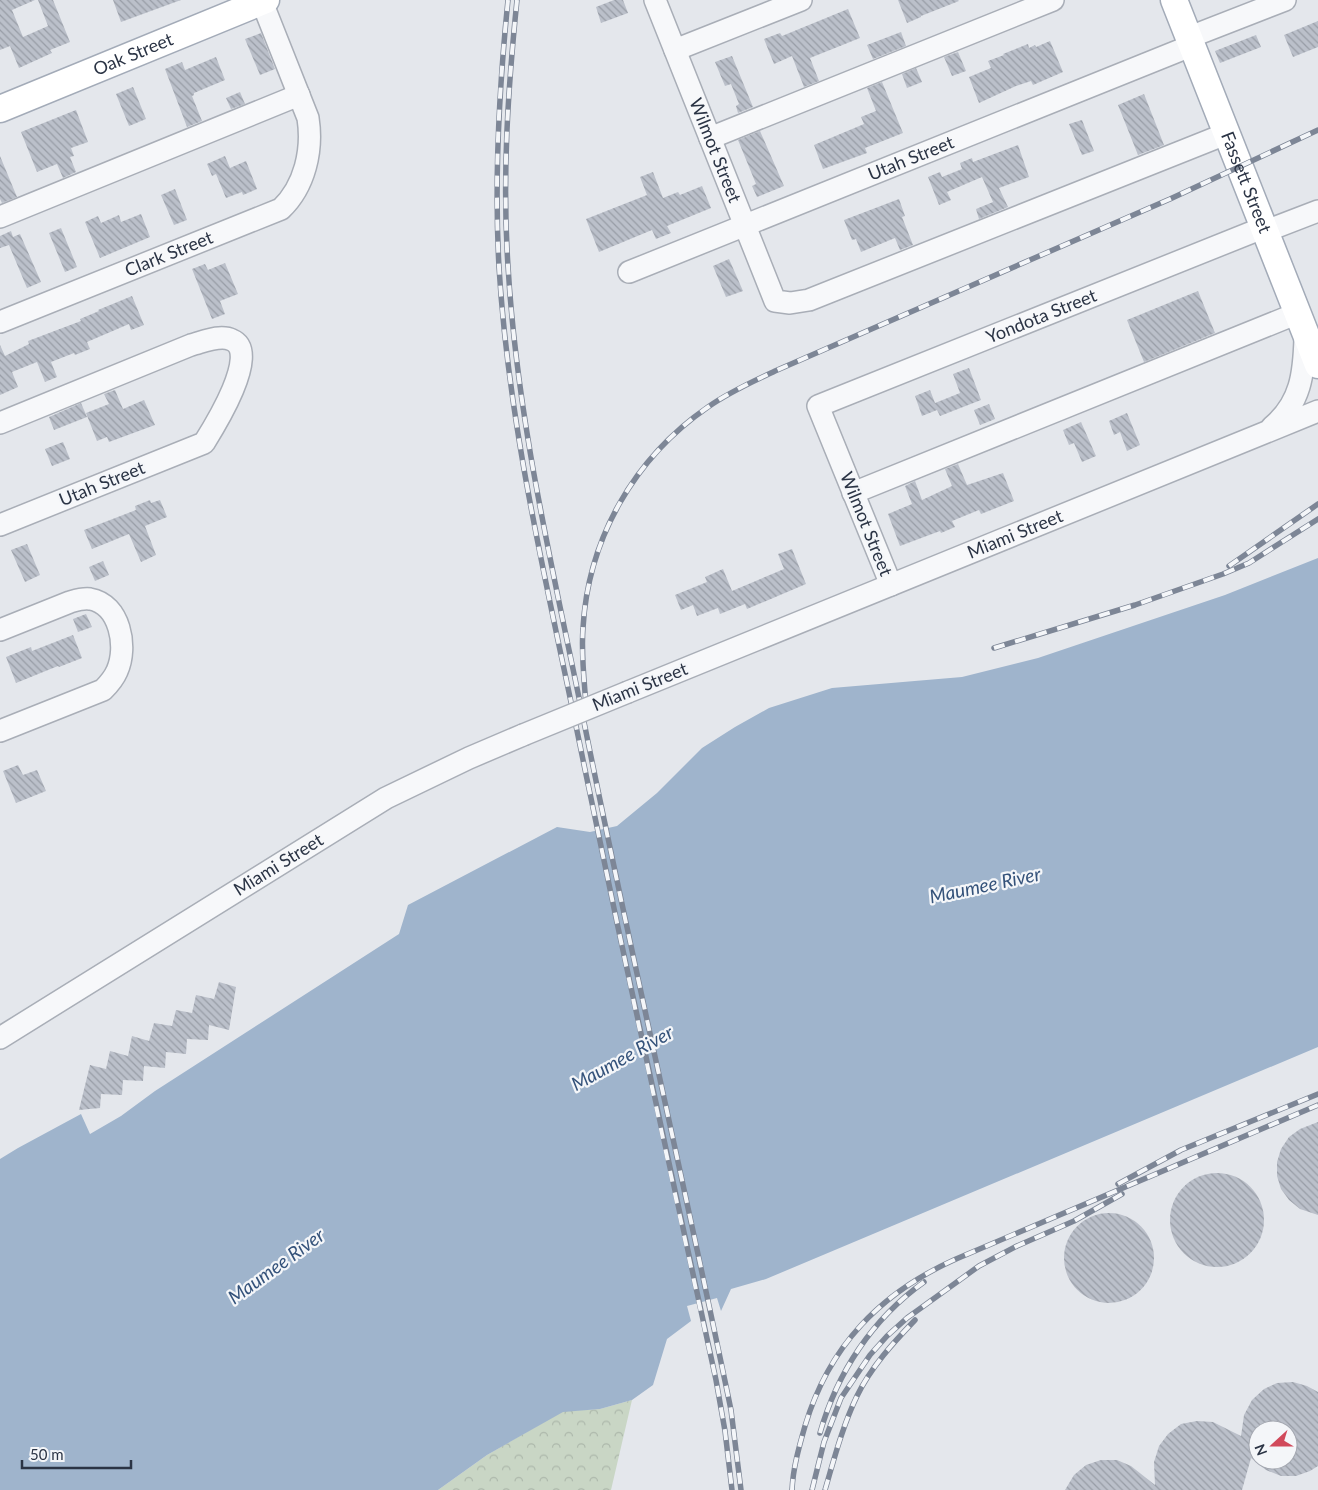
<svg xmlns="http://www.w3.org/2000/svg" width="1318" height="1490" font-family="Lato,sans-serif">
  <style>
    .forest { fill: url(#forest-crowns) }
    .water { fill: #9fb4cc }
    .building { fill: url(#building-back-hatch); fill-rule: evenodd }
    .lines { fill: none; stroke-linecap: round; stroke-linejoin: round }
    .minor-casing { stroke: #a9aeb7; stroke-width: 24 }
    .major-casing { stroke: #a3abb8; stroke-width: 29 }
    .minor { stroke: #f7f8fa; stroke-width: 21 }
    .major { stroke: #fff; stroke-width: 26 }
    .rail-casing { stroke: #7d8696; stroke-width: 5.5 }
    .rail { stroke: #f4f6f9; stroke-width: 4; stroke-dasharray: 11; stroke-linecap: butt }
    .minor-bridge-casing { stroke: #a9aeb7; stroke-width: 24; stroke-linecap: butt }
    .minor-bridge { stroke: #f7f8fa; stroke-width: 21 }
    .labels { text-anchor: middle; stroke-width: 4.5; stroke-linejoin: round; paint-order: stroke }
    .street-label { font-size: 18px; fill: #2b3445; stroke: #f4f6f9 }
    .water-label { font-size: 19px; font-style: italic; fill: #34527a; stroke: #f4f6f9 }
  </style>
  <defs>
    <pattern id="forest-crowns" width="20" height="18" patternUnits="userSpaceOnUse" patternTransform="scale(1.25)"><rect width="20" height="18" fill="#c9d6c5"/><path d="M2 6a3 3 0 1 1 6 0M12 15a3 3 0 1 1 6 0" fill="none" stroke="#adb8ab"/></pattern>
    <pattern id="building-back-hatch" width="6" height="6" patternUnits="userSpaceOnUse" patternTransform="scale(1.25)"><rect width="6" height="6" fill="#bbc0ca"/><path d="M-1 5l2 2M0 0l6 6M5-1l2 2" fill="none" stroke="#989da6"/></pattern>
  </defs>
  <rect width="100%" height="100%" fill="#e4e7ec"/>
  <polygon class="forest" points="632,1400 611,1490 438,1490 487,1455 563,1411 600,1409"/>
  <polygon class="water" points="1318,558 1318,1047 766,1279 731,1289 721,1311 717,1298 687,1306 691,1321 667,1339 653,1385 632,1400 600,1409 563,1412 487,1455 438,1490 0,1490 0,1159 18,1148 81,1114 90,1134 121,1116 155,1091 399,934 408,905 557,827 590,832 617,826 657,793 702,748 735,727 769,708 832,688 962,677 1038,658 1225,595"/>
  <g class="building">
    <polygon points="0,0 35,0 12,10 23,37 48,26 38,0 53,0 70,42 50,50 52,53 19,68 10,46 0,50"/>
    <polygon points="113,0 181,0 121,22"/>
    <polygon points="614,0 623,0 628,13 601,23 596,7"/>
    <polygon points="898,0 958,0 959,1 921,16 921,17 907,23"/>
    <polygon points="848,9 860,38 810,58 819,81 804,87 792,56 774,64 764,39 780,33 782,36"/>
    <polygon points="1318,21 1318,47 1293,57 1284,35"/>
    <polygon points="901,32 906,46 873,59 867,45"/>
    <polygon points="261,33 275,69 260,75 245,39"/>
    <polygon points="1256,35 1261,47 1220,63 1215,51"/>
    <polygon points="1050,41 1063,72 1033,85 1031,81 1016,86 979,103 969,77 991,68 988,61 1004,55 1003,54 1028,44 1029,48 1035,45 1036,47"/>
    <polygon points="958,52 966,71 952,76 944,57"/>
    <polygon points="732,56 753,107 738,113 736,106 739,104 731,84 725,86 715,62"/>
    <polygon points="216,57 225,80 194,93 194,95 192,96 202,121 187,127 165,69 182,62 185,70"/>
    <polygon points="916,68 922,82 907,88 902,74"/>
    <polygon points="882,82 903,133 865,148 867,153 823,169 814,145 864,124 861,117 876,111 867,88"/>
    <polygon points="133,87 146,119 129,126 116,94"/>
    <polygon points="240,92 245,104 231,109 226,98"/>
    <polygon points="1144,94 1164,145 1138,155 1118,105"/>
    <polygon points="76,110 88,142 71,148 74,156 70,157 76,172 63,178 57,164 37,172 21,132"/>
    <polygon points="1082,120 1094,151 1082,155 1069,124"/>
    <polygon points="760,131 784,186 757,197 752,186 756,184 738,140"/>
    <polygon points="1018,145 1029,177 999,188 1008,207 979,219 976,209 993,202 982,177 947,192 951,200 939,205 928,177 940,172 942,177 962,169 960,163 972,158 973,162"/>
    <polygon points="0,156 17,197 2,203 0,199"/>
    <polygon points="225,156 230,168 246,161 257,189 243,195 242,192 226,198 216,174 212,176 207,164"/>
    <polygon points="653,172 663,198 678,192 680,195 702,186 711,208 667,226 671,233 656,239 652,230 599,252 586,219 647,195 640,177"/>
    <polygon points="175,189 187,220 174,225 161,195"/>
    <polygon points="899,199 905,216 902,217 913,245 900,250 895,238 861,252 856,239 852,240 844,220"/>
    <polygon points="141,214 150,237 100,258 85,222 98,216 101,223 119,215 121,222"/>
    <polygon points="61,228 77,267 65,272 49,233"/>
    <polygon points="11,231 13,237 20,234 41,282 27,288 9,245 0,248 0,236"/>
    <polygon points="729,259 743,291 726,297 713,266"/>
    <polygon points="225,263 238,294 220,301 225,314 212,319 192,269 205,264 208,270"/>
    <polygon points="1198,291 1215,333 1144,362 1127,320"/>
    <polygon points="132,296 144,325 131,330 129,324 87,342 90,349 75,355 74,353 51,362 57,377 45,382 37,362 12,372 18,387 0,395 0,345 5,356 29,344 28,341 81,321 80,319 99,311 98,310"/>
    <polygon points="969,368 981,400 940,416 937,410 922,416 915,396 930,390 935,403 960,393 953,374"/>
    <polygon points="115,390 123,409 144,400 155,425 109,442 107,437 97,441 86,413 109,404 104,394"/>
    <polygon points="81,403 87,417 54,430 49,417"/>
    <polygon points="989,404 995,419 980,425 974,410"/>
    <polygon points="1127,413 1140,445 1127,451 1120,432 1114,435 1109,421"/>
    <polygon points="1081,422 1096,456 1082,462 1074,443 1069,445 1063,430"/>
    <polygon points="63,442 70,459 52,466 45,449"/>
    <polygon points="958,464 967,485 1003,473 1014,501 981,514 979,510 952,521 955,527 941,533 940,531 900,546 888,514 912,504 905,486 915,481 922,500 952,486 945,469"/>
    <polygon points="150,500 151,503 160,500 167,517 145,526 156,555 141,562 129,534 92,549 84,530 136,510 135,506"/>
    <polygon points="27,544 40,575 25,582 11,550"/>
    <polygon points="792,549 806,584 747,609 745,604 720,614 718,608 697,616 693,605 681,610 675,595 707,582 705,577 723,569 732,591 784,569 778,554"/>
    <polygon points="103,561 109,575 95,581 89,567"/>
    <polygon points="86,614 92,627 78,632 73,619"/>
    <polygon points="73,635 82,658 59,667 58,666 16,683 6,657 31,647 32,651"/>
    <polygon points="18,765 23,775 37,770 46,791 16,803 3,771"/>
    <polygon points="219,982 236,987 229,1030 209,1025 208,1040 187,1039 186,1054 166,1052 165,1068 144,1066 143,1081 123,1080 122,1095 101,1094 100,1108 79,1110 90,1065 106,1069 110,1051 128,1056 132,1036 149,1041 154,1023 172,1026 176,1010 192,1013 196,995 214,999"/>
    <polygon points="1318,1122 1318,1215 1300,1209 1289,1200 1281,1189 1277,1176 1277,1162 1281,1149 1289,1137 1300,1129"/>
    <circle cx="1217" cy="1220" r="47"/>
    <circle cx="1109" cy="1258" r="45"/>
    <path d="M 1293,1382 L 1307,1386 L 1318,1392 L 1318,1466 L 1310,1471 L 1296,1476 L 1281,1476 L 1266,1470 L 1251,1458 L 1242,1490 L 1065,1490 L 1074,1475 L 1086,1465 L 1101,1460 L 1117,1460 L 1131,1466 L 1155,1485 L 1154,1462 L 1159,1446 L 1168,1434 L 1181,1424 L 1197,1421 L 1213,1422 L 1241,1436 L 1244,1415 L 1252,1400 L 1264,1389 L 1277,1383 ZM 1258,1430 L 1288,1430 L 1288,1460 L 1258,1460 Z"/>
  </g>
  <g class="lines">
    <g class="minor-casing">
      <g id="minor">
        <path id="s1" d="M 655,0 L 775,301 L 790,303 L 809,300 L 1228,133"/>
        <polyline points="1190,37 1285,0"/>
        <polyline points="675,50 801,0"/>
        <polyline points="710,138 1053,0"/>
        <polyline points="0,217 299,95"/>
        <polyline points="1266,231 1318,211"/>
        <path id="s2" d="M 629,272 L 1193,45"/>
        <path id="s3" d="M 0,322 L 281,209 C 305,186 313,150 308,118 L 262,2"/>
        <path d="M 0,423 L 191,345 C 203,342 220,334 232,340 C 261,352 214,427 204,443 L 0,525"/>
        <path d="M 1272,427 C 1301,403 1304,373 1305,338"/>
        <polyline points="853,493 1298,313"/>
        <path id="s4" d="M 891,585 L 818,406 L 1265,227"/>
        <path d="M 0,630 L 70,602 C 77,600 83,598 90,599 C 120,604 128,647 117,671 C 114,678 109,684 103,690 L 0,731"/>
        <path id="s5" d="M 628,692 L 1318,411"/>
        <path id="s6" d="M 0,1038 L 386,798 L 469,758 L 523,735"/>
      </g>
    </g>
    <g class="major-casing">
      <g id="major">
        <path id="s7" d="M 1174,0 L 1318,365"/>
        <path id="s8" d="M 0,109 L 266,0"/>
      </g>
    </g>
    <use href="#minor" class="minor"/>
    <use href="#major" class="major"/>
    <g class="rail-casing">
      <g id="rail">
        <path d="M 508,0 C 499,89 494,178 499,267 C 509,434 550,597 583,760 C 626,967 670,1174 716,1380 L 725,1431 L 732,1490"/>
        <path d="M 517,0 C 508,88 502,177 508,266 C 517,422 554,574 585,727 C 631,955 684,1182 731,1410 L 741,1490"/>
        <polyline points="1229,566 1318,504"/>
        <polyline points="994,648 1135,605 1223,574 1249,563 1318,519"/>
        <path d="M 586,704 C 584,679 581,653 583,628 C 588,539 634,458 708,407 C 729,392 752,382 775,371 L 1170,199 L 1318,130"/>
        <polyline points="1118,1184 1181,1150 1318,1094"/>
        <path d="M 820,1433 C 837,1373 872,1319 924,1282"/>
        <path d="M 792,1490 C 793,1468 799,1447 805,1426 C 829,1346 880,1293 956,1259 L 1318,1105"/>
        <polyline points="812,1490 824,1442 841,1398 870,1355 887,1336 907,1318 979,1266 1017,1246 1074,1221 1122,1194"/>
        <path d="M 825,1490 C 834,1459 843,1425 857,1396 C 871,1367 893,1343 915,1320"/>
      </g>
    </g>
    <use href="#rail" class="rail"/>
    <g class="minor-bridge-casing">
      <polyline id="minor-bridge" points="523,735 628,692"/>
    </g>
    <use href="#minor-bridge" class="minor-bridge"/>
  </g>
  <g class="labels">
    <g class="street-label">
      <text dy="6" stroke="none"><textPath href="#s8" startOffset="144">Oak Street</textPath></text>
      <text dy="6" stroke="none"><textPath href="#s1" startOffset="162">Wilmot Street</textPath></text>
      <text dy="6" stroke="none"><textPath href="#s2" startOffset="304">Utah Street</textPath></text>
      <text dy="6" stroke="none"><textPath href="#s7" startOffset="196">Fassett Street</textPath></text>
      <text dy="6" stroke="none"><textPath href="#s3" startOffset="182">Clark Street</textPath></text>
      <text dy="6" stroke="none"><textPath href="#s4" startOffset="434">Yondota Street</textPath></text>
      <text transform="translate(102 484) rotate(-22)" y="6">Utah Street</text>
      <text transform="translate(866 524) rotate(68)" y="6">Wilmot Street</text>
      <text dy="6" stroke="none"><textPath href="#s5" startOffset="418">Miami Street</textPath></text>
      <text transform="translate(640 687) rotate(-22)" y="6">Miami Street</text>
      <text dy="6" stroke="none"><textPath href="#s6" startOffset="328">Miami Street</textPath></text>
    </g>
    <g class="water-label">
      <text transform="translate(985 885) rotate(-12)" y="7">Maumee River</text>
      <text transform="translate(622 1058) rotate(-29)" y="7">Maumee River</text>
      <text transform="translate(276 1266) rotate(-36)" y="7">Maumee River</text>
    </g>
  </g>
  <g transform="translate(1273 1445) rotate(249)"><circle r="24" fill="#f4f6f9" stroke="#a4a8b1"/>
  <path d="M0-4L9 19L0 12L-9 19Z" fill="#d1495b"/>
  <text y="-8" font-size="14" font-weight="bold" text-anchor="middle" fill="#2b3445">N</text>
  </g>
  <path d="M22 1460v8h109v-8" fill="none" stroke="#2b3445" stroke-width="2.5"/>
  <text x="30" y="1460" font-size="15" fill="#2b3445" stroke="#f4f6f9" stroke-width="4" paint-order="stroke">50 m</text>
</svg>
